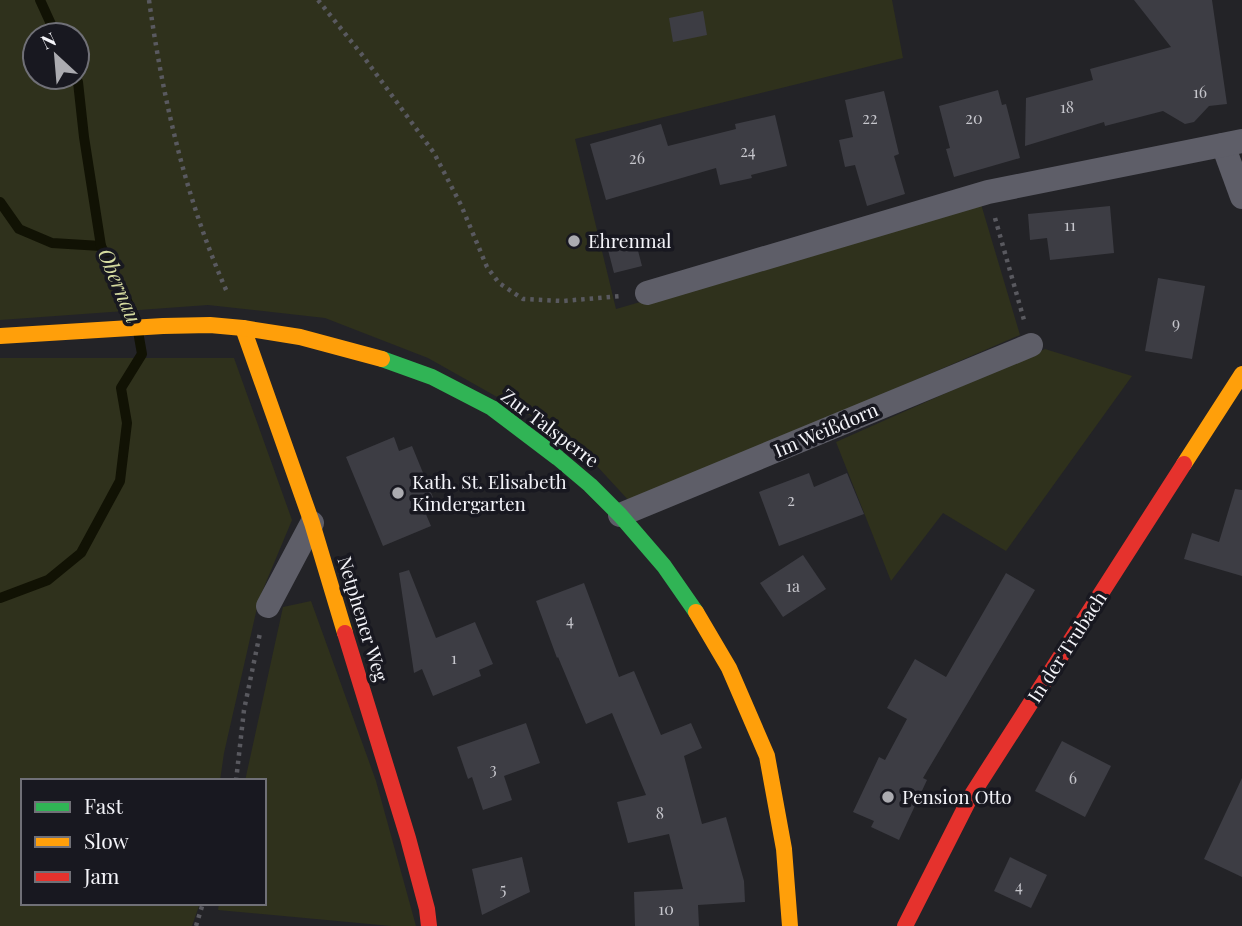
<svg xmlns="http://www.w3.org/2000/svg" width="1242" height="926" font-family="'Playfair Display',serif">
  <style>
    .green { fill: #2f311c; fill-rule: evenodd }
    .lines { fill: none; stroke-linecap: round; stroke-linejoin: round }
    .stream { stroke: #111204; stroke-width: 10 }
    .building { fill: #3d3d44 }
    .path { stroke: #59595f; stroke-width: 4.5; stroke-dasharray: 3.5 5; stroke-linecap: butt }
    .street { stroke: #5e5e68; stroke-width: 24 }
    .fast { stroke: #30b455; stroke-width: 16 }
    .slow { stroke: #ff9f0a; stroke-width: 16 }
    .jam { stroke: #e5322d; stroke-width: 16 }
    .poi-dot { fill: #ababb0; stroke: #181820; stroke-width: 2.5 }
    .labels { text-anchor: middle; stroke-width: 7; stroke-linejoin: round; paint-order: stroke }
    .number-label { font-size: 16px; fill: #c6c6cc }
    .poi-label { font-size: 19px; fill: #f4f4f9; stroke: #181820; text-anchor: start }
    .street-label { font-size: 19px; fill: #f4f4f9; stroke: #181820 }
    .water-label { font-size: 21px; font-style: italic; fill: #d5dba0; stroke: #181820 }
  </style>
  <rect width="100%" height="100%" fill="#232327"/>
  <g class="green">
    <path d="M 0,0 L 892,0 L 903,58 L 575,139 L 616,309 L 981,204 L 1020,335 L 631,503 L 572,439 L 428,358 L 325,318 L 208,305 L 0,320 ZM 35,35 L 77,35 L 77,77 L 35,77 Z"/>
    <polygon points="1045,349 1132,376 1006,551 943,513 891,581 836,442"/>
    <polygon points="0,358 234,358 292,520 259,599 224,753 220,781 23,781 23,903 200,903 192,926 0,926"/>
    <polygon points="311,601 376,781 416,926 391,926 218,910 219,903 264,903 264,781 245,781 283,607"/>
  </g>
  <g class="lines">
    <g class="stream">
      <polyline points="40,0 56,35"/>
      <polyline points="0,202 19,229 52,243 101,246"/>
      <polyline points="0,598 48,580 81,553 120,481 127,423 121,388 142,354 136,320 101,246 84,137 78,82 76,77"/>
    </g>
  </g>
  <g class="building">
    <polygon points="1134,0 1212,0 1227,104 1209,106 1194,122 1185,124 1163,111 1105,126 1104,122 1025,146 1026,98 1093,80 1090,69 1171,47"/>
    <polygon points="703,11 707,35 673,42 669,18"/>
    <polygon points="998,90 1002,105 1006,104 1020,158 954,177 946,149 950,148 939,106"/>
    <polygon points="884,91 899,154 894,156 905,194 867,206 855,165 845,167 839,140 853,137 845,100"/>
    <polygon points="775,115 787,166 751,175 752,178 720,185 716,168 606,200 590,144 661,124 668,146 736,129 735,124"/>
    <polygon points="1110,206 1114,253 1050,260 1047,238 1030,240 1028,214"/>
    <polygon points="635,239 642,266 614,273 607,246"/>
    <polygon points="1158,278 1205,286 1192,359 1145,351"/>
    <polygon points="394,437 399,451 412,446 437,507 425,512 431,526 383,546 346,457"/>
    <polygon points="809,473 814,487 847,473 864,514 779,546 759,492"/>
    <polygon points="1235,489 1242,490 1242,576 1184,559 1192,533 1219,542"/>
    <polygon points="803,555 826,589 783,617 760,583"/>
    <polygon points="409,570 436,638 475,622 493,664 479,670 481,676 433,696 422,669 414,673 399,573"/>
    <polygon points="1006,573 1035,590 923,778 927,780 899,840 871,827 874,821 853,812 879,757 885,760 907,719 887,708 915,659 946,677"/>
    <polygon points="584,583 619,677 634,671 661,735 691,723 702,748 684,756 702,824 726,817 744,881 745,902 698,905 699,926 635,926 634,892 683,889 669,834 628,843 617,802 646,795 612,713 586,724 558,657 557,658 536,601"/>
    <polygon points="526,723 540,763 504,776 512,800 483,810 472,777 468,779 457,747"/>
    <polygon points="1062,741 1111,766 1085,817 1035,791"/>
    <polygon points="1242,778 1242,877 1204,859"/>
    <polygon points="522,857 530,892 482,915 472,869"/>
    <polygon points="1010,857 1047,875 1031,908 994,891"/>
  </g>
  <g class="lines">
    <g class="path">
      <path d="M 149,0 C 163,100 186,200 227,292"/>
      <polyline points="318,0 363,56 434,153 461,205 487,267 499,283 523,299 563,301 621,296"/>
      <polyline points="995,218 1024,320"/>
      <polyline points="236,781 244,710 260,633"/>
      <polyline points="196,926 203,903"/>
    </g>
    <g class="street">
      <polyline points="1223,145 1242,197"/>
      <polyline points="647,293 988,192 1242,141"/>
      <polyline points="620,515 1031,345"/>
      <polyline points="268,606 312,523"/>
    </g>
    <polyline class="fast" points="382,359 432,377 492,408 558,458 590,485 620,515 664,566 696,612"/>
    <g class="slow">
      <polyline points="243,328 312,523 345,633"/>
      <polyline points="0,336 163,326 210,325 243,328 300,337 382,359"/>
      <polyline points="1184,464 1242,374"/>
      <polyline points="696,612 729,668 767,756 784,849 790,926"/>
    </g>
    <g class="jam">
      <polyline points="345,633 408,838 427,909 429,926"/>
      <polyline points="905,926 971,796 1184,464"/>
    </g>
  </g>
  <g class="poi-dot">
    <circle cx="574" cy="241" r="7"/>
    <circle cx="398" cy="493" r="7"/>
    <circle cx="888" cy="797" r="7"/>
  </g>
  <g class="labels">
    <g class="number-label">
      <text x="1200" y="98">16</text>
      <text x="1067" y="113">18</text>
      <text x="870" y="124">22</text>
      <text x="974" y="124">20</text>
      <text x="748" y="157">24</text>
      <text x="637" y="164">26</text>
      <text x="1070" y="231">11</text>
      <text x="1176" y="329">9</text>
      <text x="791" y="506">2</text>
      <text x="793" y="592">1a</text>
      <text x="570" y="626">4</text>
      <text x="454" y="664">1</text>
      <text x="493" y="775">3</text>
      <text x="1073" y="784">6</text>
      <text x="660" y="819">8</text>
      <text x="1019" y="892">4</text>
      <text x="503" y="895">5</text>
      <text x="666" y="915">10</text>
    </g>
    <g class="poi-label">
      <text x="588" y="248">Ehrenmal</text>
      <text x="412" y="489">Kath. St. Elisabeth<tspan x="412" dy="22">Kindergarten</tspan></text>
      <text x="902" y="804">Pension Otto</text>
    </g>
    <g class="street-label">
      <text transform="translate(550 428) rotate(37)" y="7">Zur Talsperre</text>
      <text transform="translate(826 430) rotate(-23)" y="7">Im Weißdorn</text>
      <text transform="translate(363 619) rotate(73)" y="7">Netphener Weg</text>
      <text transform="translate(1067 647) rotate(-57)" y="7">In der Trubach</text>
    </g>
    <g class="water-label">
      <text transform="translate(119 286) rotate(67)" y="7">Obernau</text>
    </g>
  </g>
  <rect x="21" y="779" width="245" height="126" fill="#181820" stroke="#707077" stroke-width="2"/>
  <rect x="35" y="802" width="35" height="10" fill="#30b455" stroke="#707077" stroke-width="2"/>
  <text x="84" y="814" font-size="21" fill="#f4f4f9">Fast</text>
  <rect x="35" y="837" width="35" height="10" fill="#ff9f0a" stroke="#707077" stroke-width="2"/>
  <text x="84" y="849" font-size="21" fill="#f4f4f9">Slow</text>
  <rect x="35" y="872" width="35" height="10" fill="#e5322d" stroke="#707077" stroke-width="2"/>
  <text x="84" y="884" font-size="21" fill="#f4f4f9">Jam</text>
  <g transform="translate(56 56) rotate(334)"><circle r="33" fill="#181820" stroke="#707077" stroke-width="2"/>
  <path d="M0-5L12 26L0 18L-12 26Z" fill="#ababb0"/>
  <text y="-10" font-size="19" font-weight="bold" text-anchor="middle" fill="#f4f4f9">N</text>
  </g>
</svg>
